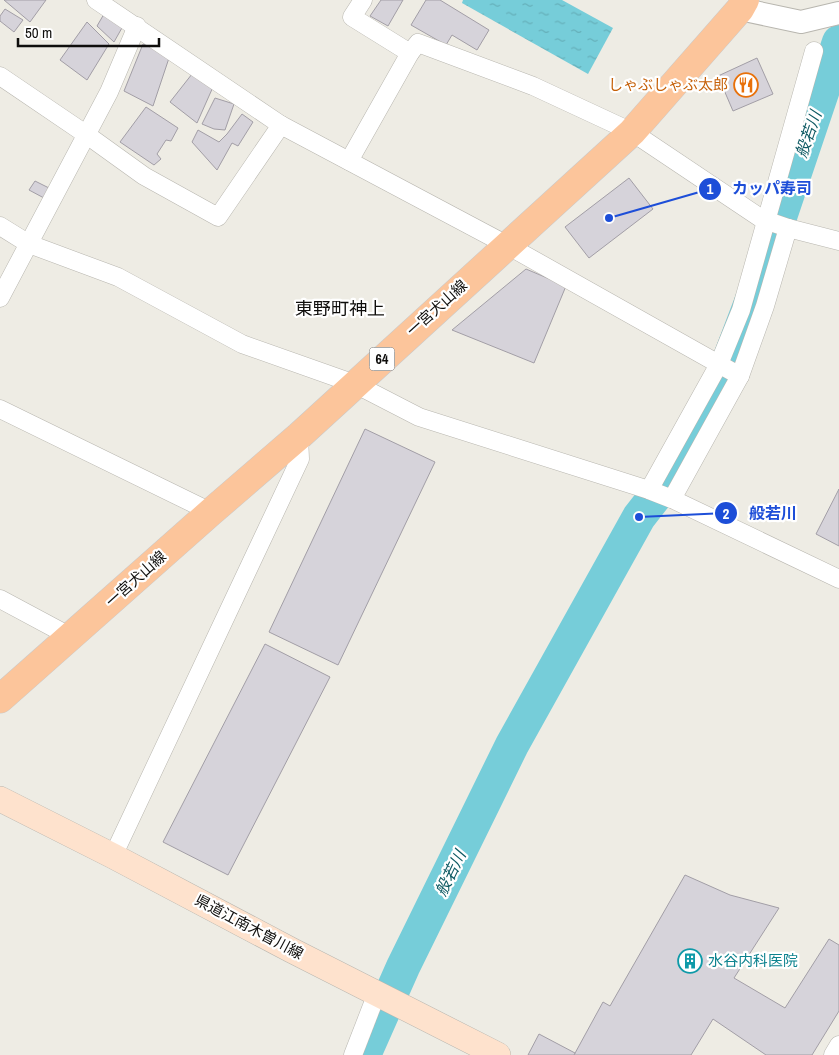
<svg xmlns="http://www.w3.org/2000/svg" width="839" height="1055" font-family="'Archivo Narrow','Noto Sans JP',sans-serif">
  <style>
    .water { fill: url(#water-ripples) }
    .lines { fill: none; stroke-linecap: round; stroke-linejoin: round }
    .river { stroke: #76cdd9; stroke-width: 34 }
    .building { fill: #d6d3da; stroke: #a29ea6 }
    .minor-casing { stroke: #b8b6af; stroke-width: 19 }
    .tertiary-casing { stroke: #b8b6af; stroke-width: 24 }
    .secondary-casing { stroke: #b8b6af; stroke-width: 26 }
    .primary-casing { stroke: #cacaca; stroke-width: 29 }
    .minor { stroke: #fff; stroke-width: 18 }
    .tertiary { stroke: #fff; stroke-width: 22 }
    .secondary { stroke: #fee2cd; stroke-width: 25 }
    .primary { stroke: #fcc59b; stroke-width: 28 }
    .labels { text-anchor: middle; stroke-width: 4.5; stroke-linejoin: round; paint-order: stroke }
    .shield { fill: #fff; stroke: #575655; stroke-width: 1 }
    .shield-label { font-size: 14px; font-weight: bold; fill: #0f0e0c }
    .food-label { font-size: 15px; fill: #c56008; stroke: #fff; text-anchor: end }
    .street-label { font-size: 15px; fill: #0f0e0c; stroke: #fff }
    .culture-label { font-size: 15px; fill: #0d838f; stroke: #fff; text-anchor: start }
    .water-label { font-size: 16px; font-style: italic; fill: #0e5a63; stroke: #fff }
    .quarter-label { font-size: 18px; fill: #0f0e0c; stroke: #fff }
    .leader { fill: none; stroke: #1d4ed8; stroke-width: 2 }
    .callout-dot { fill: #1d4ed8; stroke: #fff; stroke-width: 2 }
    .mark-label { font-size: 15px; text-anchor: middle; font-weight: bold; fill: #fff }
    .callout-label { font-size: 16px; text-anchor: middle; font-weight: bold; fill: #1d4ed8; stroke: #fff; stroke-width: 4.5; stroke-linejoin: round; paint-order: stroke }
  </style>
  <defs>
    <pattern id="water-ripples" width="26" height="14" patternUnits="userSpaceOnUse" patternTransform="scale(1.25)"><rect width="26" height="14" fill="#76cdd9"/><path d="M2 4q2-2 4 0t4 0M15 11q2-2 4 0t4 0" fill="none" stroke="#65afb9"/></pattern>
  </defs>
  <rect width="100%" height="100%" fill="#eeece4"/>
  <polygon class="water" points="463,0 562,0 613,28 588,74 462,3"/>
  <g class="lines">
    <polyline class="river" points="364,1055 403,967 512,745 639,517 671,476 718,389 753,297 839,42"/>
  </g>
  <g class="building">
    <polygon points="4,0 46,0 30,22"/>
    <polygon points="381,0 403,0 388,26 370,16"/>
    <polygon points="426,0 440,0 489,30 477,50 452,35 446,45 411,25"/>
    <polygon points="5,9 23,20 14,32 0,21 0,16"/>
    <polygon points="104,14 123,26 114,42 97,26"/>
    <polygon points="87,22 109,44 87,80 60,60"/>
    <polygon points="143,44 170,55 153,106 124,91"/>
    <polygon points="757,58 773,94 733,111 718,76"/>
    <polygon points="192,74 213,87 197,123 170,102"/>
    <polygon points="215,98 234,104 225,130 214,129 202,124"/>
    <polygon points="146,107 178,128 171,141 166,140 157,154 161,159 154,165 120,142"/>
    <polygon points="242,114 253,122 238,146 232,143 217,170 192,142 198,130 219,142 227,134"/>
    <polygon points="629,178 653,209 589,258 565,227"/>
    <polygon points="35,181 51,189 44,198 29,190"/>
    <polygon points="526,269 566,286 534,363 452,330"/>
    <polygon points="365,429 435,462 338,665 269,632"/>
    <polygon points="839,489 839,546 816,534"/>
    <polygon points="265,644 330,677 228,875 163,842"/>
    <polygon points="685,875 730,895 779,908 734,978 785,1008 829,939 839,945 839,1011 812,1055 766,1055 713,1019 691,1055 574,1055 603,1002 610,1006"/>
    <polygon points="539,1034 575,1053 574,1055 528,1055"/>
  </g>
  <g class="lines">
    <g class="minor-casing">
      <g id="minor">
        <polyline points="363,0 352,17 410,53 418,43 533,86 632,132 762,219 788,228 839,241"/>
        <polyline points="0,76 87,135 144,176 218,217 281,125 96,0"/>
        <polyline points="281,125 507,245 740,376"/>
        <polyline points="349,161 410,53"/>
        <polyline points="0,226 29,244 118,277 242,344 355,384 419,417 649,490 672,499 839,579"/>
        <polyline points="0,298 109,92 137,26"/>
        <polyline points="0,409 211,512"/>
        <polyline points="649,490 719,364 741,310 814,51"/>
        <polyline points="672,499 740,376 765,306 788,228"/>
        <polyline points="0,599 71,637"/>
        <polyline points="113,856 300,459 299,436"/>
        <polyline points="353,1055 377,993"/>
        <polyline points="833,1055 839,1045"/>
      </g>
    </g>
    <g class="tertiary-casing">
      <polyline id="tertiary" points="740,9 801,22 839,13"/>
    </g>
    <g class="secondary-casing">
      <polyline id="secondary" points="0,799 113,856 291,950 498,1055"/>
    </g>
    <g class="primary-casing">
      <polyline id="primary" points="0,699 211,512 299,436 632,132 740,9 745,0"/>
    </g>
    <use href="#minor" class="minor"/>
    <use href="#tertiary" class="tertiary"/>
    <use href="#secondary" class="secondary"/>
    <use href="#primary" class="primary"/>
  </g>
  <defs>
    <g id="restaurant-ring" transform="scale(1.25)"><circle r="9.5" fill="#fff" stroke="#e8710a" stroke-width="1.5"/><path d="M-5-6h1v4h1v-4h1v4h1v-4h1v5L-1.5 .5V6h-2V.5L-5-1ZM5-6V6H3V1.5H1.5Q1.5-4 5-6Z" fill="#e8710a"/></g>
    <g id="building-ring" transform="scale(1.25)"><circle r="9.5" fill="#fff" stroke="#0f9aa8" stroke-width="1.5"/><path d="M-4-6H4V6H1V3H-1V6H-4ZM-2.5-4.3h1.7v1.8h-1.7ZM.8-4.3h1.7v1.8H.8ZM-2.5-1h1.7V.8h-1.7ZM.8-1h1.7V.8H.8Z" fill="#0f9aa8"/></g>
  </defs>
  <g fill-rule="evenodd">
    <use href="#restaurant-ring" x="746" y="85"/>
    <use href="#building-ring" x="690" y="961"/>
  </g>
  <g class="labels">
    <rect class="shield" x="369.5" y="347.5" width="25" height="23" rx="4"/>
    <g class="shield-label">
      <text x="382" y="364">64</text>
    </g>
    <g class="food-label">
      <text x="728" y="90">しゃぶしゃぶ太郎</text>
    </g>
    <g class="street-label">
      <text transform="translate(437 308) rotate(-42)" y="5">一宮犬山線</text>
      <text transform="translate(136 579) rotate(-42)" y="5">一宮犬山線</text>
      <text transform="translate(249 927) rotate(28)" y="5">県道江南木曽川線</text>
    </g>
    <g class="culture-label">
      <text x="708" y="966">水谷内科医院</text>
    </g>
    <g class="water-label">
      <text transform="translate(808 134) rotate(-71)" y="6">般若川</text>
      <text transform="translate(450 873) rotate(-64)" y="6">般若川</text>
    </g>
    <g class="quarter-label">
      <text x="340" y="315">東野町神上</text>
    </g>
  </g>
  <path class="leader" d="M609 218L710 189M639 517L726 513"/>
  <g class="callout-dot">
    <circle cx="609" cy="218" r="5"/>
    <circle cx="639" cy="517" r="5"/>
    <circle cx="710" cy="189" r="12"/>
    <circle cx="726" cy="513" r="12"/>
  </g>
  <g class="mark-label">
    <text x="710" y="194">1</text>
    <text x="726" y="519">2</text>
  </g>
  <g class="callout-label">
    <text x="772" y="194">カッパ寿司</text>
    <text x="773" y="519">般若川</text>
  </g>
  <path d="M18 38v8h141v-8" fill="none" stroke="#0f0e0c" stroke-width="2.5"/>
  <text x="25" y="38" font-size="15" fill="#0f0e0c" stroke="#ffffff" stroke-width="4" paint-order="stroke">50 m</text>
</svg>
